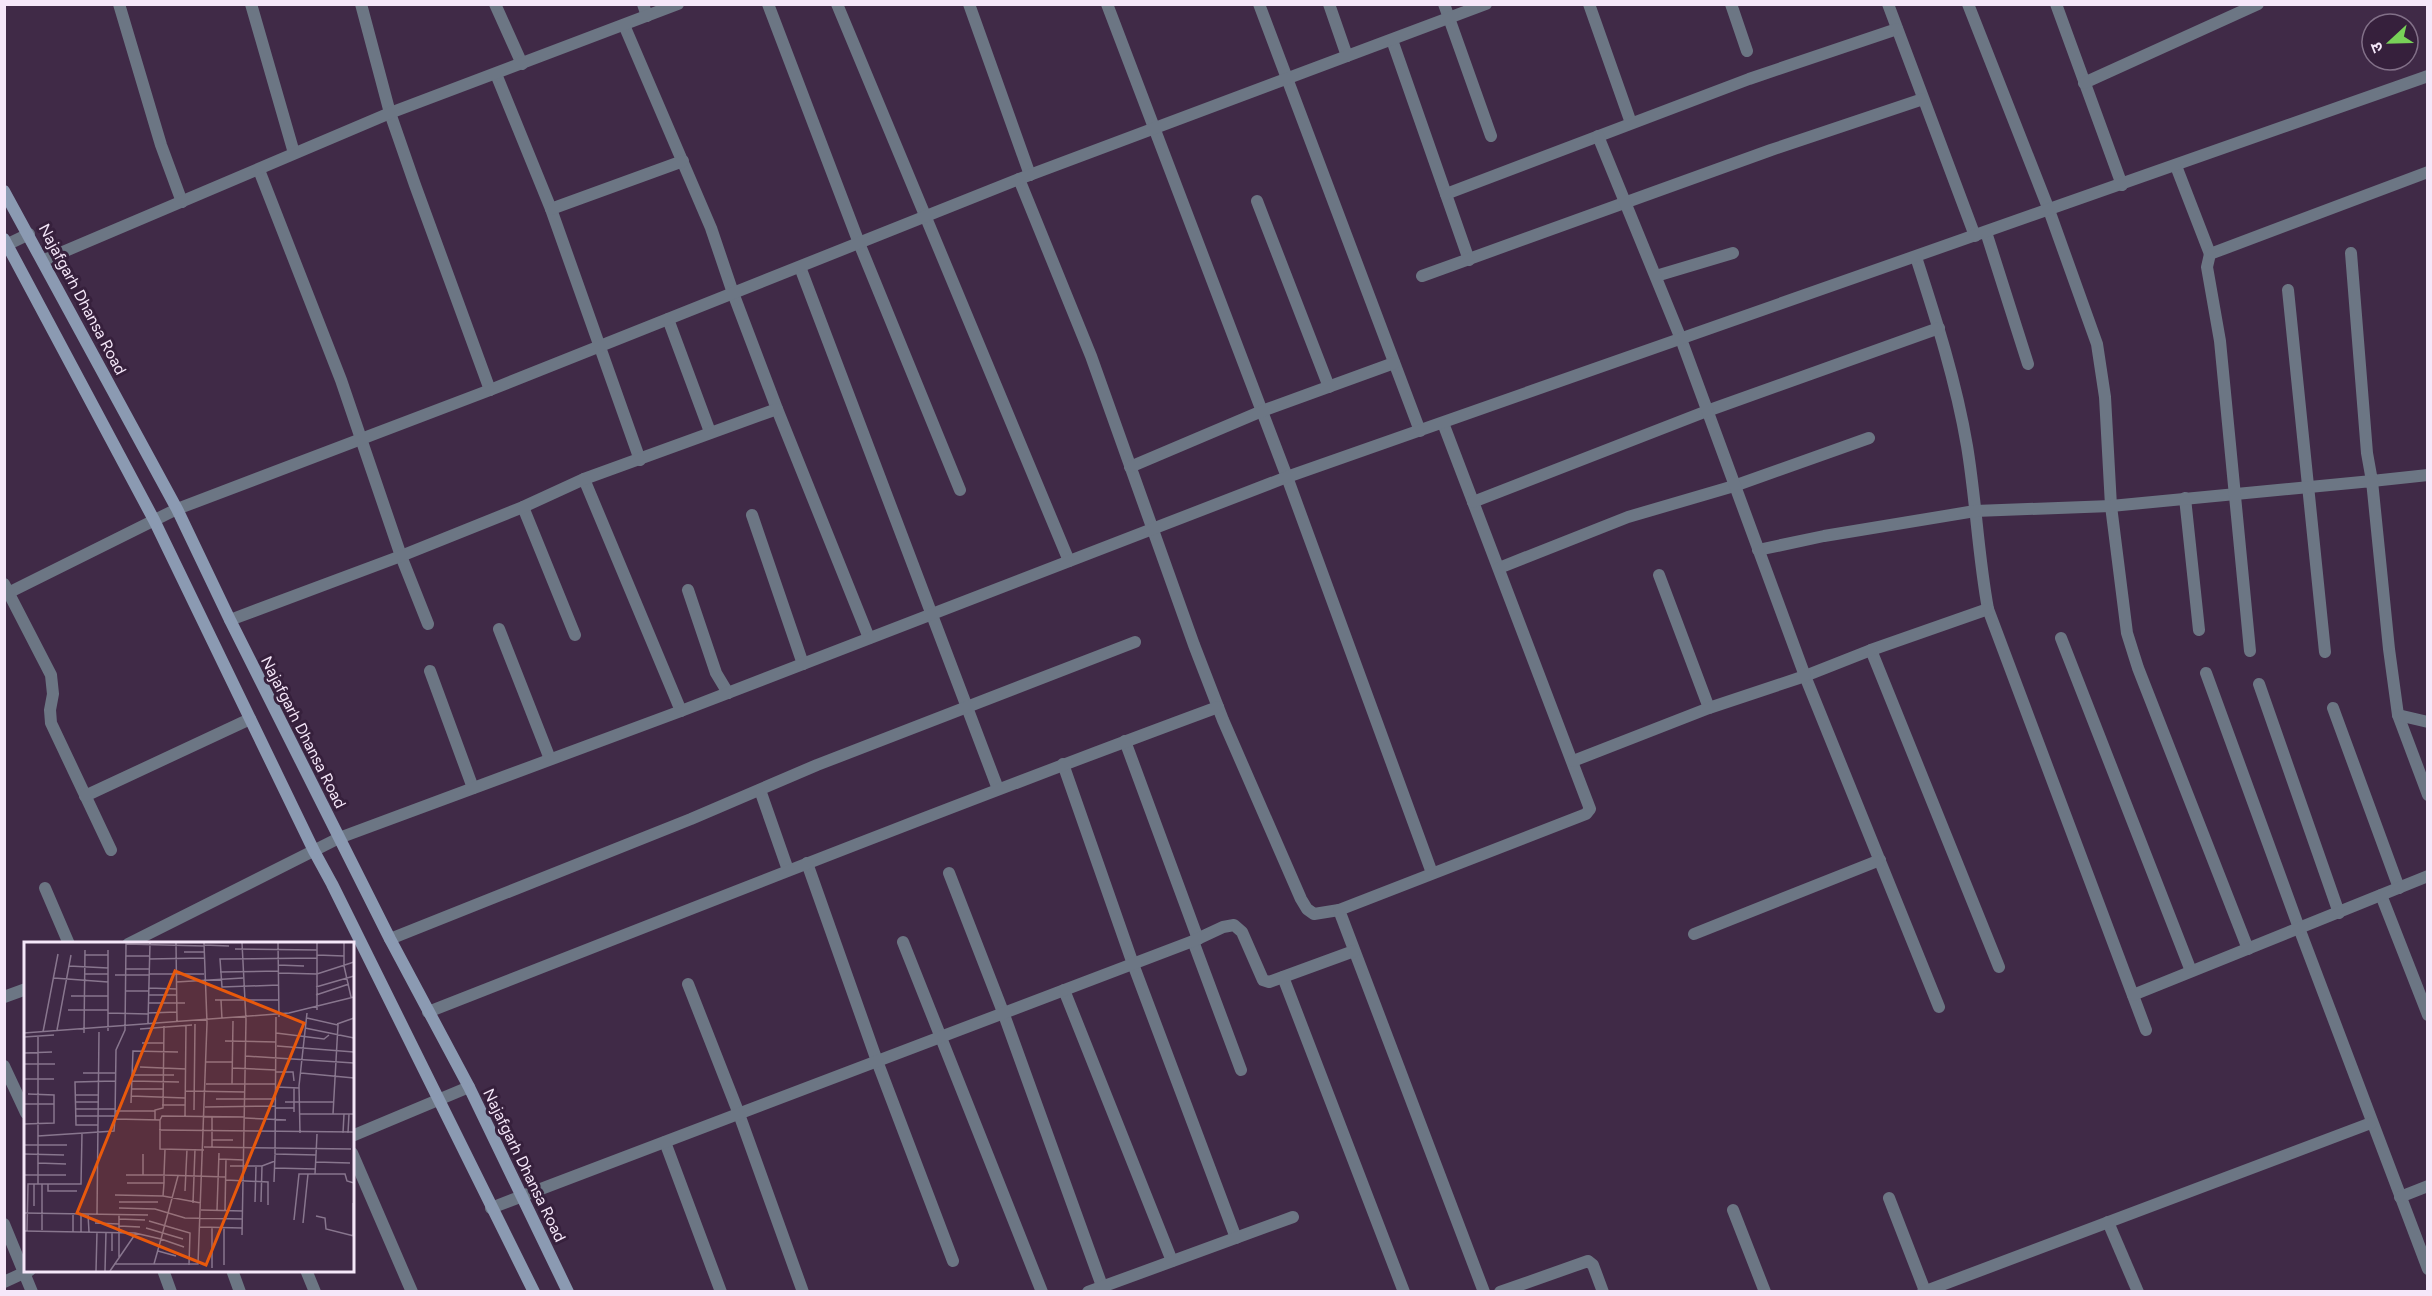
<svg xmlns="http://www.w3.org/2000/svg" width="2432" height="1296" font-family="Figtree,'Noto Sans Devanagari',sans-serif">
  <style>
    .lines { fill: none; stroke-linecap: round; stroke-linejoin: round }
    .street { stroke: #6c7684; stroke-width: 12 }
    .secondary { stroke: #8b9ab2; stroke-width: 12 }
    .labels { text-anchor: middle; stroke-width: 6; stroke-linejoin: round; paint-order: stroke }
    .street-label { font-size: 16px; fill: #f5e7f9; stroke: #36203c }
    .inset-road { fill: none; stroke: #88768e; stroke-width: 1.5 }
    .view { fill: #e8590c; fill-opacity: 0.15; stroke: #e8590c; stroke-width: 3 }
    .inset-edge { fill: none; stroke: #f5e7f9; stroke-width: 3 }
  </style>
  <rect width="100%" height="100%" fill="#402a47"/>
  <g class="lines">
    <g class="street">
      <polyline points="119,4 161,145 182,202"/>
      <polyline points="251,4 294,153"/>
      <polyline points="361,4 390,113 415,185 490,390"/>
      <polyline points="495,4 522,64"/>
      <polyline points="643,4 647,16"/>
      <polyline points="768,4 859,243 960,490"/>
      <polyline points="837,4 1069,561"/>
      <polyline points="969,4 1030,175"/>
      <polyline points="1107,4 1287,477 1432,873"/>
      <polyline points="1259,4 1420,431"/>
      <polyline points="1329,4 1347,56"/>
      <polyline points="1444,4 1491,136"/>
      <polyline points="1589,4 1631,123"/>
      <polyline points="1731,4 1747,51"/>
      <polyline points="1888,4 1975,236"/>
      <polyline points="1968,4 2049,210 2097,344 2105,397 2111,506 2127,633 2138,668 2248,949"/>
      <polyline points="2056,4 2122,185"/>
      <polyline points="624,25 711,228 733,293 777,409 869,638"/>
      <polyline points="1392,40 1469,260"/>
      <polyline points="496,74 551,209 640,460"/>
      <polyline points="2084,83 2258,4"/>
      <polyline points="2176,166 2210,254"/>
      <polyline points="259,170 341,380 401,556 428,624"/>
      <polyline points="1019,179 1091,356 1194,645 1223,720 1301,899 1307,909 1314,914 1339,910"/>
      <polyline points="1446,194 1749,79 1897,29"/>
      <polyline points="1257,201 1329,387"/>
      <polyline points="551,209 683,161"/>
      <polyline points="1986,232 2028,364"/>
      <polyline points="4,246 29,234"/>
      <polyline points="2351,253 2367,453 2372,481 2428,475"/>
      <path d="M 1916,257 C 1936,319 1956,381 1967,446 C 1976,500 1978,555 1988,609 L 2146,1030"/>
      <polyline points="44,260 390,113 678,4"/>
      <polyline points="800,267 998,789"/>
      <polyline points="1422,276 1771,150 1923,99"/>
      <polyline points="1656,276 1733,253"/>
      <polyline points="2288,290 2325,652"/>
      <polyline points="668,319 710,432"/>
      <polyline points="1443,423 1590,809 1586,814 1339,910 1484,1292"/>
      <polyline points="1130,467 1262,411 1394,363"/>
      <polyline points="584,479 681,711"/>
      <polyline points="2185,498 2199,630"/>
      <polyline points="1473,502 1707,411 1939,328"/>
      <polyline points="523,507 575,635"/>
      <polyline points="752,515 803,664"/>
      <polyline points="1758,550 1824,536 1975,511 2111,506 2372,481 2389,649 2398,715 2428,795"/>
      <polyline points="1499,568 1628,517 1734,486 1869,438"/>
      <polyline points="1659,575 1709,708"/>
      <polyline points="4,584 51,675 53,694 50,710 51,723 111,850"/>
      <polyline points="688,590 716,673 728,693"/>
      <polyline points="4,595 177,509 490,390 1019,179 1486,4"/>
      <polyline points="1988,609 1871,650 1999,967"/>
      <polyline points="230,620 401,556 523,507 584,479 777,409"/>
      <polyline points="499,629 550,759"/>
      <polyline points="2061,638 2191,971"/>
      <polyline points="1871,650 1805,676 1939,1007"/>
      <polyline points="2250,651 2220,341 2207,267 2210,254 2428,172"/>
      <polyline points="430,671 473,788"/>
      <polyline points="2206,673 2299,928 2428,1269"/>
      <polyline points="2259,684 2339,913"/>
      <polyline points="2333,708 2399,888"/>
      <polyline points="2398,715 2428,722"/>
      <polyline points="1125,741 1198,939"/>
      <polyline points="1573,761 1709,708 1805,676 1681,339 1598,136"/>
      <polyline points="1063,764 1133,964 1236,1238"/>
      <polyline points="760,790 788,870"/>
      <polyline points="85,796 250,719"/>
      <polyline points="807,863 877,1061 953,1261"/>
      <polyline points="949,873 1003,1012 1102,1286"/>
      <polyline points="45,888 69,944"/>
      <polyline points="2381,895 2428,1015"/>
      <polyline points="1694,934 1880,860"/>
      <polyline points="390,939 691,819 817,765 1135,642"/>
      <polyline points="1193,941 1241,1070"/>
      <polyline points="903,942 1042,1292"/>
      <polyline points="128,944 339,838 681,711 1287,477 2428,76"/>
      <polyline points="1283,977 1404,1292"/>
      <polyline points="688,984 739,1114 803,1292"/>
      <polyline points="1064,990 1172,1261"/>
      <polyline points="2133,995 2428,876"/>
      <polyline points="4,997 26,989"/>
      <path d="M 428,1012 C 691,909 953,805 1218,707"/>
      <polyline points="4,1066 26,1113"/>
      <polyline points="352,1136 469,1087"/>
      <polyline points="665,1142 721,1292"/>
      <polyline points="352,1153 412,1292"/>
      <polyline points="2400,1197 2428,1186"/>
      <polyline points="1889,1198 1925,1291"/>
      <polyline points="491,1208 1193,941 1223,927 1234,925 1242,932 1263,980 1269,982 1354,951"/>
      <polyline points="1733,1210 1765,1292"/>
      <polyline points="2108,1222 2138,1292"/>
      <polyline points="4,1224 32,1292"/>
      <polyline points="163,1270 171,1292"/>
      <polyline points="232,1270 240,1292"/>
      <polyline points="306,1270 315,1292"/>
      <polyline points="4,1282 30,1270"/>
      <polyline points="1088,1292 1293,1217"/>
      <polyline points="1500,1292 1588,1261 1593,1265 1603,1292"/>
      <polyline points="1923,1292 2371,1123"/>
    </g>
    <g class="secondary">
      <polyline points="4,191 177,509 230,620 390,939 469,1087 568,1292"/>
      <polyline points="4,239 154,520 314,851 332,884 534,1292"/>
    </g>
  </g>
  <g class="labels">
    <g class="street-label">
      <text transform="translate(83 299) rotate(62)" y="6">Najafgarh Dhansa Road</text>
      <text transform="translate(304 732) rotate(63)" y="6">Najafgarh Dhansa Road</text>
      <text transform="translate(525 1165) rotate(64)" y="6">Najafgarh Dhansa Road</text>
    </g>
  </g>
  <g transform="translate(24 942)">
    <rect width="330" height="330" fill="#402a47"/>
    <path class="inset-road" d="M 152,1 L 153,79M 218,1 L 222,78 L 218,293M 254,1 L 255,75M 293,1 L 293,68M 320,1 L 320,24 L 327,55M 180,3 L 205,4M 211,7 L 293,8M 160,10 L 180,10M 61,13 L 84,13M 293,13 L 320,14M 102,14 L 125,14M 125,17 L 180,16M 254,23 L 280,24M 45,24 L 84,26M 102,27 L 125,27M 196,30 L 254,29M 255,31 L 293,32 L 330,20M 60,32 L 84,32M 125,32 L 180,32M 91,33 L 125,33M 30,36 L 84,40M 152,40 L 219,36M 255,43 L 198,45 L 196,17 L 293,16M 292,45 L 330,34M 125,46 L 153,47M 101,49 L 125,49M 125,53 L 153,53M 292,53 L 325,42M 47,54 L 84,54M 191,58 L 255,58M 197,58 L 198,77M 125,61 L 161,61M 44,68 L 84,68M 84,71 L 124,72M 124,71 L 153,70M 252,75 L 251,212 L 292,213 L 293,192M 283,76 L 314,83 L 309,172M 124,81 L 126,1M 313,82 L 330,76M 281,86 L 330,96M 116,87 L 168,83M 33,88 L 47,13M 84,89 L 84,8M 19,90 L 34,12M 0,91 L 265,71 L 330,55M 60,91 L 61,8M 252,91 L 300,97 L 305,93M 0,95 L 30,93M 14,95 L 14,242 L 57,242 L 58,191M 201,99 L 252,100M 118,101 L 140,101M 253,104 L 330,110M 0,111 L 28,110M 221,114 L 330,121M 182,120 L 209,120M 0,122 L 31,122M 116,125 L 162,127M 208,126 L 252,128M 252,130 L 269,130 L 270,139M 59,131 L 92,131M 277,131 L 330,136M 108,133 L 150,133M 0,137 L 30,137M 108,139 L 155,140M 182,142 L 252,142M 208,142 L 209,79M 252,145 L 275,146M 107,147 L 139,147M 161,149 L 221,150M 51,153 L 75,153M 107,154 L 161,156M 192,157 L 252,157M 51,160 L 75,160M 261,160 L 309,160M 107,161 L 109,109 L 154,110M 0,162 L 30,162M 138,163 L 161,163M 181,165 L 251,164M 251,166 L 270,166M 51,167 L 91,167M 170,168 L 171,82M 91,169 L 131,169M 270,170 L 270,146M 276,172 L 330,172M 51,174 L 91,174M 161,174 L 162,83M 221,176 L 262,178M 131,178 L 131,168 L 139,166 L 140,84M 136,178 L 138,174 L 221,175M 0,182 L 30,181 L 30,153 L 4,152M 74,183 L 52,183 L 51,140 L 91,139M 135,188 L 330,190M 276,191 L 275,144 L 283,71M 319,191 L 320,172M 324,191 L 325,172M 14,194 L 90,189 L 91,177M 188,198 L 209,198M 0,203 L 43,203M 180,205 L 327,207M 188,205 L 188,175M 141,207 L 140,233 L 202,235M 180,208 L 136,207 L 136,178 L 91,177 L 92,108 L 101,88 L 102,2 L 180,4M 0,212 L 40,213M 292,213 L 291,232 L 321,232 L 323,239 L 330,241M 195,217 L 220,218M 292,220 L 326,221M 14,221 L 42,222M 206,224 L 238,224 L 251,219M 250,226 L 292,227M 0,233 L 42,233M 102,233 L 140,233 L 140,241M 119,233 L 119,212M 202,238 L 244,240 L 244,263M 250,240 L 251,213M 103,241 L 140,241 L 139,254M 24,242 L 24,249 L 53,249M 161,249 L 163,207M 91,253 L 139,254 L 177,261M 95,260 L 134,260M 231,260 L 232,225M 237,260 L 238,224M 169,261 L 171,207M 329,261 L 329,294M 10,264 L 10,242M 95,266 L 131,267 L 161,276 L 218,277M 177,268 L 219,269M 193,268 L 195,211M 201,268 L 202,217M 0,271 L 124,273M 64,272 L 65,290M 73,272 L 75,90M 292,274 L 301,276 L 302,287 L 330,294M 95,277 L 121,278M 270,278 L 275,232 L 291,232M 125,279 L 166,291 L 165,323M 71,281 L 95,282M 279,281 L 284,232M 95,284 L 116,285M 176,285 L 218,286M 188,285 L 188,326M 122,286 L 159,297M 18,288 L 18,242M 0,289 L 111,291 L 137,297 L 154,234M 3,289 L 4,242 L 14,242M 49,290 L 49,271M 57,290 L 57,271M 88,309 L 88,290M 134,309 L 152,314M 95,316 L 95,273M 90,322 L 174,322 L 183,81 L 180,1M 130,322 L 137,297 L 160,305M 200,323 L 200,285M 72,329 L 73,290M 81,329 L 82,290M 86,329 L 112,291"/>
    <path class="view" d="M 151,29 L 280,81 L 182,323 L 53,271 Z"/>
    <rect width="330" height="330" class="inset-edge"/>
  </g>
  <rect width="2432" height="1296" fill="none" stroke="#f5e7f9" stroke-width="12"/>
  <g transform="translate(2390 42) rotate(248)"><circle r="28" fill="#36203c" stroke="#827088" stroke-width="1.5"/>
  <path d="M0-4.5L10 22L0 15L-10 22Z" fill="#78d158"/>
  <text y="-9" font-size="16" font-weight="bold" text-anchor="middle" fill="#f5e7f9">उ</text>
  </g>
</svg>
